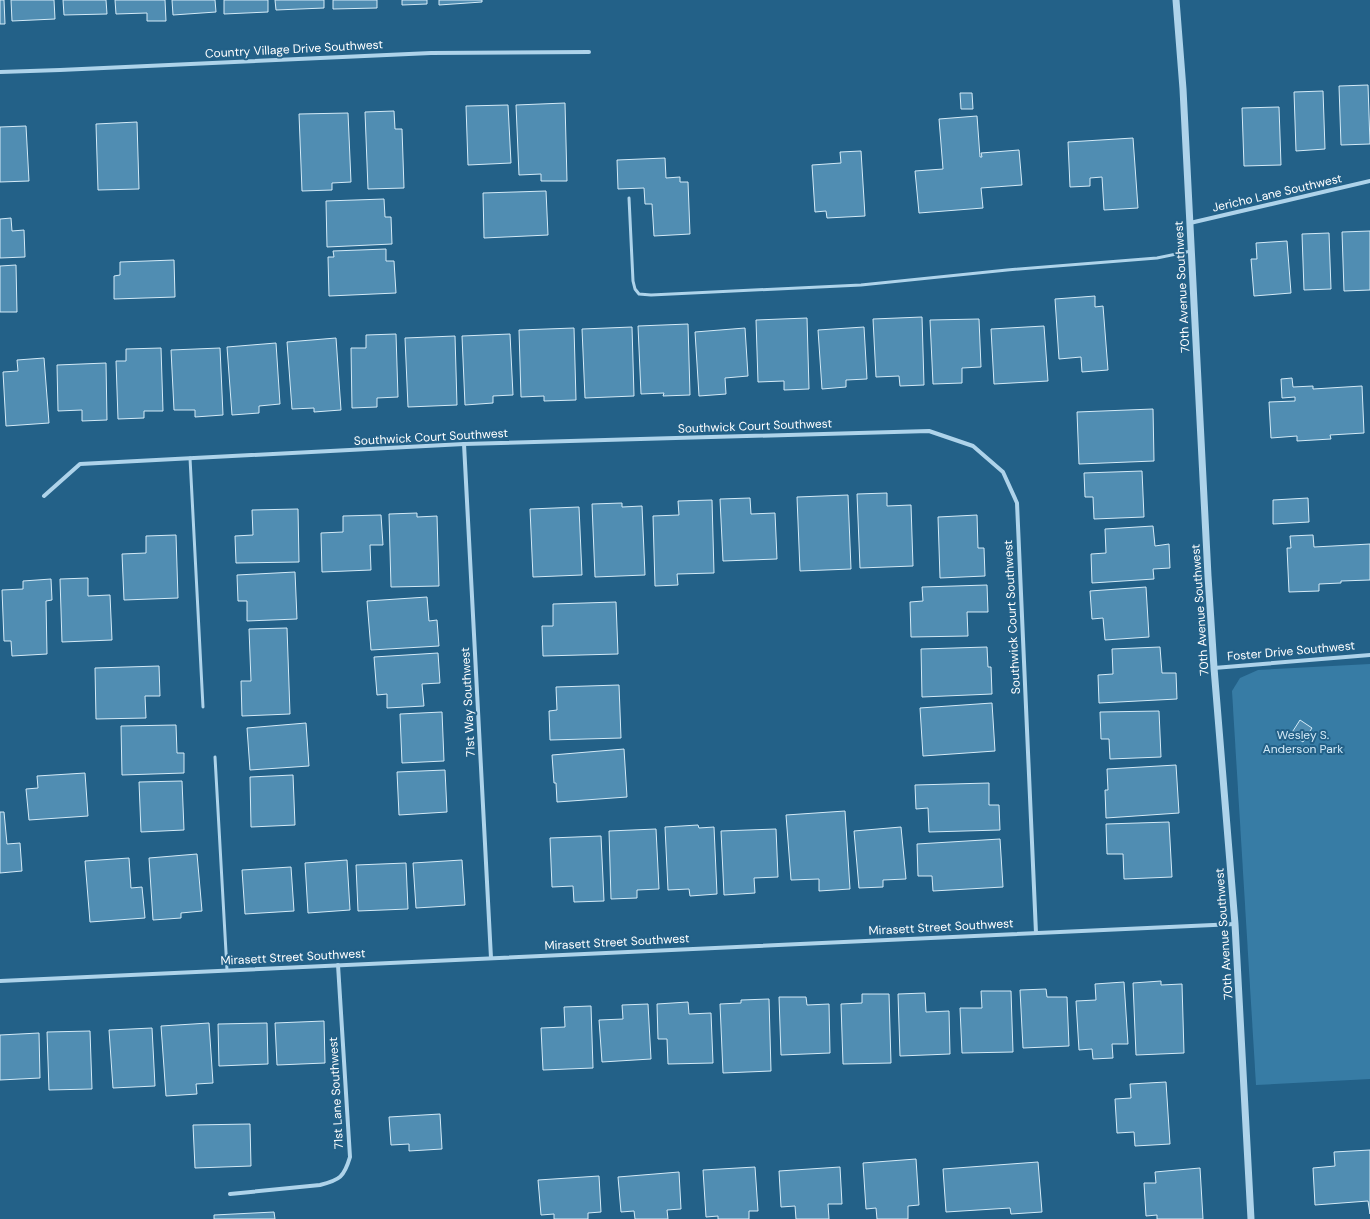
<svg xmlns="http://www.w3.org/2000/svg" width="1370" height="1219" font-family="'DM Sans',sans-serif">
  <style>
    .green { fill: #377ca5 }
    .building { fill: #508db2; stroke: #d3eaf7 }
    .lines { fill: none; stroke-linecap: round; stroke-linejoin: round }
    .service { stroke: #aed3ea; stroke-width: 3 }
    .minor { stroke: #aed3ea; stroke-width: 4 }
    .tertiary { stroke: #aed3ea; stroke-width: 7 }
    .labels { text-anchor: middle; stroke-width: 4; stroke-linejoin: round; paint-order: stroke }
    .street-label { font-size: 12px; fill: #fff; stroke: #236188 }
    .park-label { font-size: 12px; fill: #d3eaf7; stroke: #236188 }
  </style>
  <rect width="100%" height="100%" fill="#236188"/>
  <polygon class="green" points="1370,664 1370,1079 1256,1085 1232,691 1240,678 1258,670"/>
  <g class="building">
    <polygon points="0,0 4,0 5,24 0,24"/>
    <polygon points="11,0 54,0 55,19 12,21"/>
    <polygon points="63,0 106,0 107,14 64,15"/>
    <polygon points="115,0 165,0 166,21 147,21 147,13 116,14"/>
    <polygon points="172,0 215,0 216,12 173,15"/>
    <polygon points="224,0 268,0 268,12 224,14"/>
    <polygon points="275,0 324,0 324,8 276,10"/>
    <polygon points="333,0 377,0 377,8 333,9"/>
    <polygon points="402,0 427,0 427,4 402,5"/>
    <polygon points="439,0 482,0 482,2 439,5"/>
    <polygon points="1368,85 1370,144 1341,145 1339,86"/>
    <polygon points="1323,91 1325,149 1296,151 1294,92"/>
    <polygon points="960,93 972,93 973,109 961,109"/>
    <polygon points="565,103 567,181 541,181 541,174 519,175 516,105"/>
    <polygon points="508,105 511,163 468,165 466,106"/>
    <polygon points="1279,107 1281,165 1244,166 1242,108"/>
    <polygon points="394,111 395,129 402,129 404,188 368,189 365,112"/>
    <polygon points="348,113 351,182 332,183 332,190 302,191 299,114"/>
    <polygon points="977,116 980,157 982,157 981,153 1019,150 1022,185 981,188 983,208 919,213 915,171 943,169 939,119"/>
    <polygon points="137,122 139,189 98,190 96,124"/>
    <polygon points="26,126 29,181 0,182 0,127"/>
    <polygon points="1133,138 1138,208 1104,210 1102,177 1090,178 1090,186 1070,187 1068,142"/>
    <polygon points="861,151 865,216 827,218 826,211 815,212 812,165 841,163 840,152"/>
    <polygon points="665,158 666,178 680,177 680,182 688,182 690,234 654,236 652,204 645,204 644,188 618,189 617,160"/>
    <polygon points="546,191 548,235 484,238 483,193"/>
    <polygon points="384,199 385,217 391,217 392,244 327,247 326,201"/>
    <polygon points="11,218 12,231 24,230 25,257 0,258 0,219"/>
    <polygon points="1370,231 1370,290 1344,291 1342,232"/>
    <polygon points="1329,233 1331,289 1304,290 1302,234"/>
    <polygon points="1287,241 1291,293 1254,296 1251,259 1257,259 1256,243"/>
    <polygon points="386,249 386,261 394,261 396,293 329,296 328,257 334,257 333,251"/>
    <polygon points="174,260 175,297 114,299 114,276 120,275 120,262"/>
    <polygon points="16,265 17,312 0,312 0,266"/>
    <polygon points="1095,296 1095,307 1103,306 1108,370 1082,372 1081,357 1059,359 1055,299"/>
    <polygon points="922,317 924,385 900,386 899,376 876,377 873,319"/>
    <polygon points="807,318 809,389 784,390 784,381 758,382 756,320"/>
    <polygon points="979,319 981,367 962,368 962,383 933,384 930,320"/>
    <polygon points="688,324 690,395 663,396 664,393 641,394 638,326"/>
    <polygon points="1044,326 1048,381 994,384 991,329"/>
    <polygon points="632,327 634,396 585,398 582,329"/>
    <polygon points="864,327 867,379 846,380 846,387 822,389 818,330"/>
    <polygon points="574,328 576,400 544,401 544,396 521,397 519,330"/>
    <polygon points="745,328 748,376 725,378 726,394 699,396 695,332"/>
    <polygon points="396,334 398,397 377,398 377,407 352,408 351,348 366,348 366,335"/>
    <polygon points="510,334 513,395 493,396 493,403 465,405 462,336"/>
    <polygon points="455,336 457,405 408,407 405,338"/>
    <polygon points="336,338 341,410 314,412 314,408 292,409 287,342"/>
    <polygon points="276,343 280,404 259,406 259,413 232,415 227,347"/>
    <polygon points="161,348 163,411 144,411 144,418 118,419 116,361 126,361 126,349"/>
    <polygon points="220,348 223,415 195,417 195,410 174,410 171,350"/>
    <polygon points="44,358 49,423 6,426 3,372 18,371 17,360"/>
    <polygon points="106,363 107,420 82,421 82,410 58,411 57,365"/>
    <polygon points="1292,378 1293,387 1313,386 1313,389 1362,386 1364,433 1330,435 1331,439 1297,441 1297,436 1271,438 1269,402 1295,401 1295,397 1282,398 1281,379"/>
    <polygon points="1153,409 1154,461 1079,464 1077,412"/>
    <polygon points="1142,471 1144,517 1094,519 1093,497 1085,497 1084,473"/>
    <polygon points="887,493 887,506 911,505 913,566 860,568 857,494"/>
    <polygon points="848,495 851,569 800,571 797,497"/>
    <polygon points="750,498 751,514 775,513 777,559 723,561 720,499"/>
    <polygon points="1308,498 1309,522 1273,524 1273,500"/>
    <polygon points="712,500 714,573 677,574 678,585 655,586 653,516 679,515 678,501"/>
    <polygon points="622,503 622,507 642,506 645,575 595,577 592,504"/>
    <polygon points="579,507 582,575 533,577 530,509"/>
    <polygon points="298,509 299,562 236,563 235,536 253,535 252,510"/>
    <polygon points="417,513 417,517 437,516 439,586 391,587 389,514"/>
    <polygon points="381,515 383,545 370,545 371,570 322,572 321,533 343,532 343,516"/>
    <polygon points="977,515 978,548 984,548 985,576 940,578 938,517"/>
    <polygon points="1153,526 1155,546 1169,544 1170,568 1153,569 1154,579 1092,583 1091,554 1106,553 1105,529"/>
    <polygon points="176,535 178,598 124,600 122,554 146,553 146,536"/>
    <polygon points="1313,535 1314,547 1370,544 1370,580 1341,581 1341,583 1319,584 1319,591 1289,592 1287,548 1291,548 1290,536"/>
    <polygon points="295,572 297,619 247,621 247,601 238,601 237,575"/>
    <polygon points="88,578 88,596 110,595 112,640 62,642 60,579"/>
    <polygon points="51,579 52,600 46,601 47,654 12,656 11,641 4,641 2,590 23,589 23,581"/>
    <polygon points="987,585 988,612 967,612 968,636 911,637 910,602 923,601 922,587"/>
    <polygon points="1146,587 1149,637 1105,640 1103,618 1092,619 1090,591"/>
    <polygon points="427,597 429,621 437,620 439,646 371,650 367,601"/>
    <polygon points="616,602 618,654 543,656 542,626 553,626 553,604"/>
    <polygon points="287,628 290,714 242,716 241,681 251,681 249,629"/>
    <polygon points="987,647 988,667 991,667 992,694 922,697 921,649"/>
    <polygon points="1160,647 1162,673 1176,673 1177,699 1099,703 1098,675 1113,674 1112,649"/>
    <polygon points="438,653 440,683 422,684 424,706 387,708 387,694 377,695 374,657"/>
    <polygon points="159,666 160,696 145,696 146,718 96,719 95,668"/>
    <polygon points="619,685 621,738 550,740 549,711 557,710 556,687"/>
    <polygon points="992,703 995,751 923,756 920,708"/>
    <polygon points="1159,711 1161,757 1110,759 1109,739 1101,739 1100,712"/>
    <polygon points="442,712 444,761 402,763 400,714"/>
    <polygon points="1300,720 1312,728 1303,742 1291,734"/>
    <polygon points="306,723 309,766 250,770 247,728"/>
    <polygon points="176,725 177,753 184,753 184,773 122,775 121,726"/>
    <polygon points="624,749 627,797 557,802 556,783 554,783 552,755"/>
    <polygon points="1176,765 1179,813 1106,818 1105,790 1108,790 1107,769"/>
    <polygon points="445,770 447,812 399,815 397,772"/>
    <polygon points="85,773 88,816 29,820 26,789 38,788 37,776"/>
    <polygon points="293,775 295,825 251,827 250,777"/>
    <polygon points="182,781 184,830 141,832 139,782"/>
    <polygon points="989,783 989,805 999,805 1000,830 929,832 928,808 916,809 915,785"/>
    <polygon points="845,811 850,889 819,891 819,879 791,880 786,815"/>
    <polygon points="0,812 4,812 7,844 20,843 22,871 0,873"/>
    <polygon points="1169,822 1172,877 1124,879 1123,854 1107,854 1106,824"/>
    <polygon points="698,825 699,828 714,827 717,894 690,896 689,889 668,890 665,827"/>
    <polygon points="901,827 906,879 883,880 883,887 859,888 854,831"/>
    <polygon points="656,829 659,889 637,890 637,898 611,899 609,831"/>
    <polygon points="776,829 778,877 754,878 755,893 724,895 721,831"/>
    <polygon points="601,836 604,901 574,902 573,886 552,887 550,838"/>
    <polygon points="1000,839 1003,887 933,891 932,876 918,876 917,844"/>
    <polygon points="197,854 202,911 181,913 181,918 153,920 149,858"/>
    <polygon points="129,858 131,888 142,887 145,918 90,922 85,861"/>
    <polygon points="347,860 350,910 308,913 305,863"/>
    <polygon points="462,860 465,905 416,908 413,863"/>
    <polygon points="406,863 408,909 358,911 356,865"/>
    <polygon points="291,867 294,911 245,914 242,870"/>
    <polygon points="1161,981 1161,985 1182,984 1184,1053 1136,1055 1133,983"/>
    <polygon points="1124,982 1128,1044 1112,1044 1113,1058 1093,1059 1092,1049 1079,1050 1076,1001 1096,1000 1095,984"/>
    <polygon points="1046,989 1047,997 1067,997 1069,1046 1023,1048 1020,990"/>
    <polygon points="981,991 1011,991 1013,1052 962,1053 960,1008 982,1008"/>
    <polygon points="925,993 926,1012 949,1011 950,1054 900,1056 898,994"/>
    <polygon points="862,994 889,994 891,1063 843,1064 841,1004 862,1003"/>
    <polygon points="779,997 806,997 807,1005 829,1004 830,1053 781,1055"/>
    <polygon points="769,999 771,1071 723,1073 720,1004 741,1003 741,1000"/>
    <polygon points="688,1002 689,1014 711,1013 713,1063 668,1064 667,1039 658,1039 657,1004"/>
    <polygon points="648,1004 651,1059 602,1062 599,1020 623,1019 622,1005"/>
    <polygon points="591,1006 593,1068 543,1070 541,1028 565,1027 564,1007"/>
    <polygon points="324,1021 325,1063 277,1065 275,1023"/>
    <polygon points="209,1023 213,1083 196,1084 197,1094 166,1096 161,1026"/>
    <polygon points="267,1023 268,1064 219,1066 218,1024"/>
    <polygon points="152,1028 155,1086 113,1088 109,1030"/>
    <polygon points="90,1031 92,1089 49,1090 47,1032"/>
    <polygon points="39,1033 40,1078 0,1080 0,1035"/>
    <polygon points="1166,1082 1170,1144 1135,1146 1134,1132 1117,1133 1115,1099 1131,1098 1130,1084"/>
    <polygon points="440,1114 442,1149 409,1151 409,1144 391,1145 389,1117"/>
    <polygon points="250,1124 251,1166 195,1168 193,1125"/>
    <polygon points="1370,1150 1370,1214 1368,1201 1315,1205 1313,1168 1335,1166 1334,1152"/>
    <polygon points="916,1159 919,1205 908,1206 908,1219 877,1219 876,1208 866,1209 863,1163"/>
    <polygon points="1038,1162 1042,1212 1011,1214 1010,1208 946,1212 943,1169"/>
    <polygon points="755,1167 758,1211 749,1211 749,1219 718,1219 718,1216 706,1217 703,1170"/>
    <polygon points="840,1167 842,1204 828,1204 829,1219 796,1219 795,1206 781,1207 779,1171"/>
    <polygon points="1200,1168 1203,1219 1157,1219 1157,1215 1146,1216 1144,1183 1156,1183 1155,1172"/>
    <polygon points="679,1172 681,1209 667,1210 668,1219 635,1219 634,1211 621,1212 618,1177"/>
    <polygon points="599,1176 601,1212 588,1213 588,1219 554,1219 554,1214 541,1215 538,1180"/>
    <polygon points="274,1212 275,1219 214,1219 214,1215"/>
  </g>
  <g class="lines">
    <g class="service">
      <polyline points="629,198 633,281 635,289 639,294 651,295 861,285 1007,270 1157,258 1191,251"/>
      <polyline points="190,458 203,707"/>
      <polyline points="215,757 227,970"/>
    </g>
    <g class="minor">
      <polyline points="0,72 60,70 431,53 589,52"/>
      <polyline points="1190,223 1370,181"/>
      <polyline points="464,444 491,958"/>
      <polyline points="44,496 80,464 464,444 929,431 973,446 1003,472 1017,503 1036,933"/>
      <polyline points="1214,668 1370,655"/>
      <polyline points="0,981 1235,924"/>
      <path d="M 230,1194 L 320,1185 C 340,1180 344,1177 350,1157 L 338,965"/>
    </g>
    <polyline class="tertiary" points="1176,0 1183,89 1208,576 1214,668 1235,924 1251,1219"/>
  </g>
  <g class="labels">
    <g class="street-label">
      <text transform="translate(294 49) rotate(-3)" y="4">Country Village Drive Southwest</text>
      <text transform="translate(1277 193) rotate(-13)" y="4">Jericho Lane Southwest</text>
      <text transform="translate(1182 287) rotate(-93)" y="4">70th Avenue Southwest</text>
      <text transform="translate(755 426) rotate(-2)" y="4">Southwick Court Southwest</text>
      <text transform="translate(431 437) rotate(-3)" y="4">Southwick Court Southwest</text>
      <text transform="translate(1200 610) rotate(-94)" y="4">70th Avenue Southwest</text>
      <text transform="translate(1012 617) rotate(-93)" y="4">Southwick Court Southwest</text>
      <text transform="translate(1291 651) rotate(-5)" y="4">Foster Drive Southwest</text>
      <text transform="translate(468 702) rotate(-93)" y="4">71st Way Southwest</text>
      <text transform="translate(941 927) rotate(-3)" y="4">Mirasett Street Southwest</text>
      <text transform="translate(1224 934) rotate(-94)" y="4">70th Avenue Southwest</text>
      <text transform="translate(617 942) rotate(-3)" y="4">Mirasett Street Southwest</text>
      <text transform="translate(293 957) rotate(-3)" y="4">Mirasett Street Southwest</text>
      <text transform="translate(336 1093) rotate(-93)" y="4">71st Lane Southwest</text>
    </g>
    <g class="park-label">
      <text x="1303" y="739">Wesley S.<tspan x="1303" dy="14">Anderson Park</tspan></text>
    </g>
  </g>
</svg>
